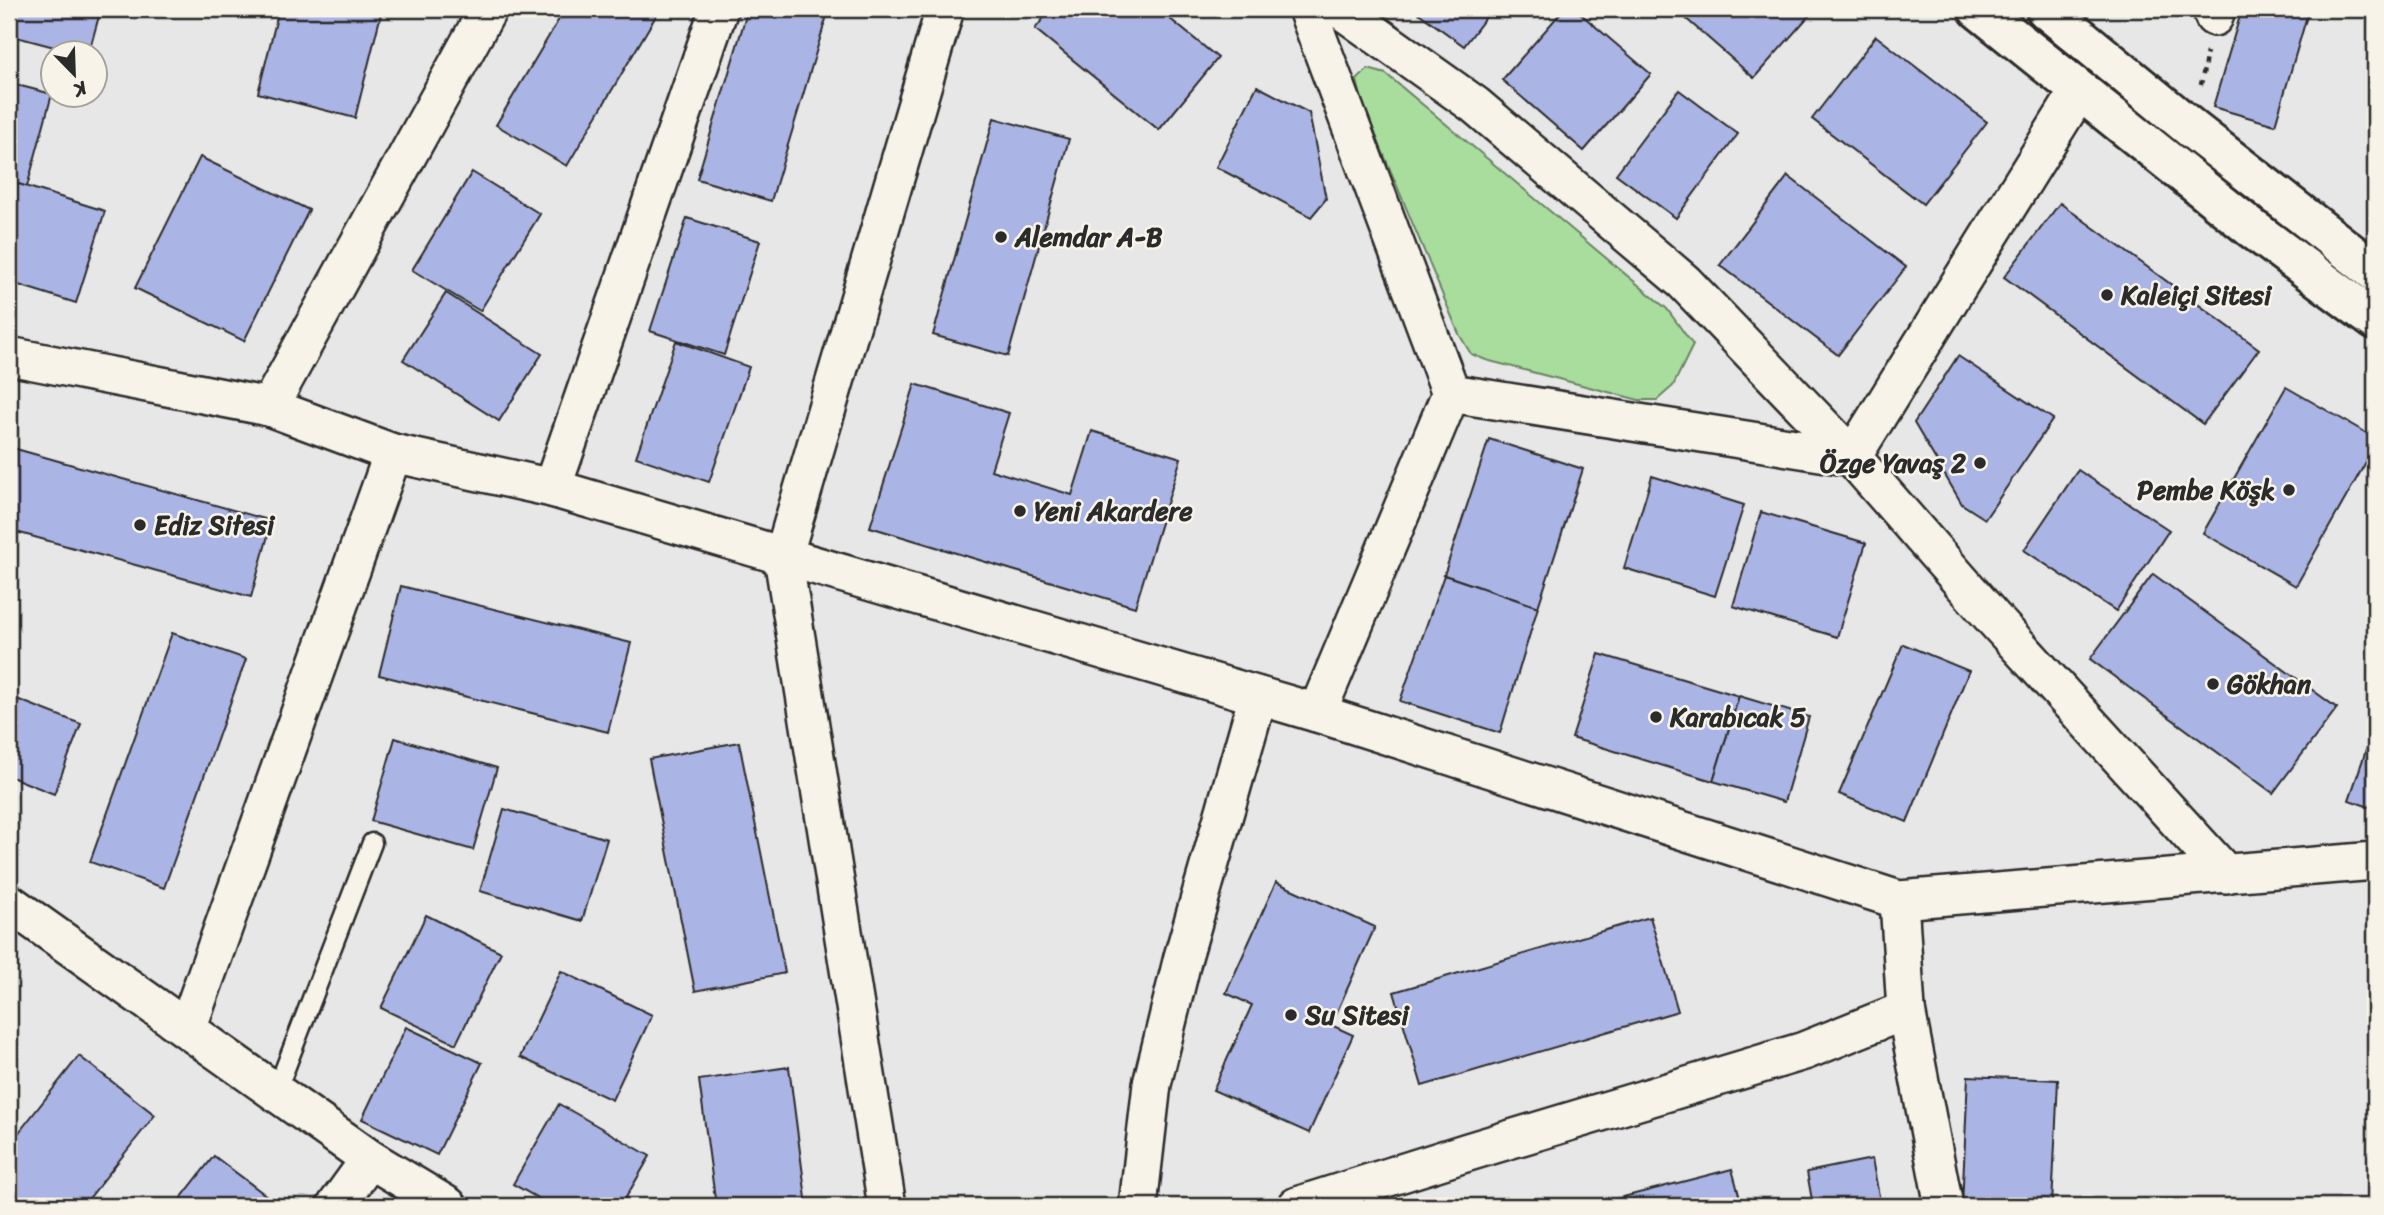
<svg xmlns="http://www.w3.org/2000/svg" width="2384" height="1215" font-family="Sriracha,sans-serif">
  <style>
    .green { fill: #a9dd9e; stroke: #6a8464; stroke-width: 2 }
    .building { fill: #abb5e5; stroke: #2b2b2b; stroke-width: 2 }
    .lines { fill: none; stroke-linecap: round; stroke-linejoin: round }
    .lane-casing { stroke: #2b2b2b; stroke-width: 23 }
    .street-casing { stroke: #2b2b2b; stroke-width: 42 }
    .secondary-casing { stroke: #2b2b2b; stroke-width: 44 }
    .path { stroke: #2b2b2b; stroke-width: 4.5; stroke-dasharray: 5 5; stroke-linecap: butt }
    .lane { stroke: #f7f3e8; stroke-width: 18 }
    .street { stroke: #f7f3e8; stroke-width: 37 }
    .secondary { stroke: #f7f3e8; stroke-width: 38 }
    .poi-dot { fill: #2b2b2b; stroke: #f7f3e8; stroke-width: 2.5 }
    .labels { text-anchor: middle; stroke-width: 5; stroke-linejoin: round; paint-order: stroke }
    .poi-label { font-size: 26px; font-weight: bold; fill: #2b2b2b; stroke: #f7f3e8; text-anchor: start }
  </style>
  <rect width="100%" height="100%" fill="#e8e7e7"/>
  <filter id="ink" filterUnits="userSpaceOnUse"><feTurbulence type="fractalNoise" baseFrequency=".0143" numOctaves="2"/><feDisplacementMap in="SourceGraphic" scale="14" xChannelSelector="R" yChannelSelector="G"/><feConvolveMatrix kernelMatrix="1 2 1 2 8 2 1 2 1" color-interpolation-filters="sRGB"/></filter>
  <g filter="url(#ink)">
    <polygon class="green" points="1368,69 1386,74 1667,309 1693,345 1673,386 1657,400 1639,400 1486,360 1471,354 1459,334 1363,105 1357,80"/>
    <g class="building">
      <polygon points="9,9 101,9 89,52 73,52 9,35"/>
      <polygon points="279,9 359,9 381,14 355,118 258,93"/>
      <polygon points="565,9 660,9 567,166 496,125"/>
      <polygon points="748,9 829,9 771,201 697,179"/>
      <polygon points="1051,9 1158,9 1218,58 1159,130 1035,29"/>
      <polygon points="1413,9 1492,9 1464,46"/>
      <polygon points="1564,9 1575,9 1651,74 1584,151 1502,80"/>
      <polygon points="1675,9 1815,9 1754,78"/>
      <polygon points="2242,9 2309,9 2275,125 2213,107"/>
      <polygon points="1876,36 1987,122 1923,204 1812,119"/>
      <polygon points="9,83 52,94 27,187 9,181"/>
      <polygon points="1257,86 1309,113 1326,199 1311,217 1216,167"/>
      <polygon points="1679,90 1738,134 1676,218 1616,174"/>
      <polygon points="994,118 1069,139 1008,356 933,335"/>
      <polygon points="200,157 309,210 244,341 135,288"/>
      <polygon points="472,172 540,214 480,311 412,270"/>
      <polygon points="1788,176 1906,267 1838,355 1720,265"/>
      <polygon points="9,181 105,211 76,303 9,282"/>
      <polygon points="2060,203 2259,349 2203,424 2004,277"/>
      <polygon points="687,218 760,241 724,355 650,331"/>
      <polygon points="446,293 542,354 499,421 403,360"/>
      <polygon points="676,341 749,367 709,482 636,457"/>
      <polygon points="1958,356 2053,419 1985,519 1962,504 1914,423"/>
      <polygon points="915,384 1009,413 991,470 1072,495 1092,431 1181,458 1135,607 870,527"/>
      <polygon points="2286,387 2375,438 2375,446 2296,586 2203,533"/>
      <polygon points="1489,439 1583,469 1538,607 1444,575"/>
      <polygon points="9,447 272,521 251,597 9,530"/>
      <polygon points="2078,470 2169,530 2116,611 2024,550"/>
      <polygon points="1652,476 1744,505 1715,596 1624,568"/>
      <polygon points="1761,512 1866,543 1837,637 1733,606"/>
      <polygon points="2153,574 2337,708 2273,793 2090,659"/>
      <polygon points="1444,575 1538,607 1500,733 1400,701"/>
      <polygon points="401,586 631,643 608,732 379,675"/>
      <polygon points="172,633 246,659 164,888 90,862"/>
      <polygon points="1903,644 1969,671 1907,822 1839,794"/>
      <polygon points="1599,654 1739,696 1713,781 1572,738"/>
      <polygon points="9,696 81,724 54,794 9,776"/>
      <polygon points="1739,696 1809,717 1784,802 1713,781"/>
      <polygon points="2375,724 2375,809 2349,800"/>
      <polygon points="395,738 497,768 473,850 371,821"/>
      <polygon points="739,742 785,973 695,991 649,759"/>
      <polygon points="504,809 607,839 582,921 480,891"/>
      <polygon points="1276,882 1375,927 1331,1025 1353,1035 1309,1133 1213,1090 1252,1005 1226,993"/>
      <polygon points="426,915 501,952 456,1044 381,1008"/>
      <polygon points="1650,917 1678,1011 1422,1086 1394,992"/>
      <polygon points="561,971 652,1015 612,1100 520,1057"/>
      <polygon points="406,1027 482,1063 437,1155 362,1119"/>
      <polygon points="79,1056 155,1115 83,1206 9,1206 9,1145"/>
      <polygon points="789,1067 807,1206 716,1206 699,1080"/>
      <polygon points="1968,1076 2058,1080 2052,1206 1962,1206"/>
      <polygon points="559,1104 650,1156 621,1206 552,1206 513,1184"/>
      <polygon points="214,1156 280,1206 175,1206"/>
      <polygon points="1872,1159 1881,1206 1813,1206 1807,1172"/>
      <polygon points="1732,1169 1742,1206 1596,1206 1596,1204"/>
    </g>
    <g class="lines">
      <g class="lane-casing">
        <polyline id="lane" points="276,1092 372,843"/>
      </g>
      <g class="street-casing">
        <g id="street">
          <polyline points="1307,9 1451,393 1317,713"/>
          <polyline points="1340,9 1475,105 1684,282 1852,457 1993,618 2226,874"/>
          <polyline points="2214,17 2216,9"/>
          <polyline points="9,356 269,407 393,453 552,488 1317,713 1899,900 2375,861"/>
          <polyline points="1451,393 1852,457 2079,91"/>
          <polyline points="269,407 488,9"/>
          <polyline points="552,488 719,9"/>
          <polyline points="9,903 370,1159 448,1206"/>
          <polyline points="1906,1010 1944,1206"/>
          <polyline points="187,1029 393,453"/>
          <polyline points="336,1206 370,1159"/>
          <polyline points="887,1206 783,557 945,9"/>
          <polyline points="1138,1206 1152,1084 1183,957 1258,696"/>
          <polyline points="1297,1206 1468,1152 1804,1051 1906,1010 1899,900"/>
        </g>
      </g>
      <g class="secondary-casing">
        <g id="secondary">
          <polyline points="1978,9 2250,227 2375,320"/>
          <polyline points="2046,9 2192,129 2375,272"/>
        </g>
      </g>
      <polyline class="path" points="2201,85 2207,52"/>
      <use href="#lane" class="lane"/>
      <use href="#street" class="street"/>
      <use href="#secondary" class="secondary"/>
    </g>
  </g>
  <g class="poi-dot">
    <circle cx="1001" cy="237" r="7"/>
    <circle cx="2107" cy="295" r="7"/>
    <circle cx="1980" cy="463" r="7"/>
    <circle cx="2289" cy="490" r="7"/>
    <circle cx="1020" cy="511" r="7"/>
    <circle cx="140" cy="525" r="7"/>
    <circle cx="2213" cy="684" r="7"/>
    <circle cx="1656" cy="717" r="7"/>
    <circle cx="1291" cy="1015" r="7"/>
  </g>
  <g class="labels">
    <g class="poi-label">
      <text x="1015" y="246">Alemdar A-B</text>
      <text x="2121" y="304">Kaleiçi Sitesi</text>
      <text x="1966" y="472" text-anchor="end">Özge Yavaş 2</text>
      <text x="2275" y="499" text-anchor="end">Pembe Köşk</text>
      <text x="1034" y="520">Yeni Akardere</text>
      <text x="154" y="534">Ediz Sitesi</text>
      <text x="2227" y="693">Gökhan</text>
      <text x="1670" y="726">Karabıcak 5</text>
      <text x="1305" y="1024">Su Sitesi</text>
    </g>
  </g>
  <rect width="2384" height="1215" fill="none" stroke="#f7f3e8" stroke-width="35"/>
  <rect x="18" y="18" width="2349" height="1180" fill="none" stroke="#2b2b2b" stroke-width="2.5" filter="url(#ink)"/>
  <g transform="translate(74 74) rotate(157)"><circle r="33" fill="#f7f3e8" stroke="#a5a39c" stroke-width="2"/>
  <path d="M0-5L12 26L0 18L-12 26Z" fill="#2b2b2b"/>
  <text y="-10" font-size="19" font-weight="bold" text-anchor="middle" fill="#2b2b2b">K</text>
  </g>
</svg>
